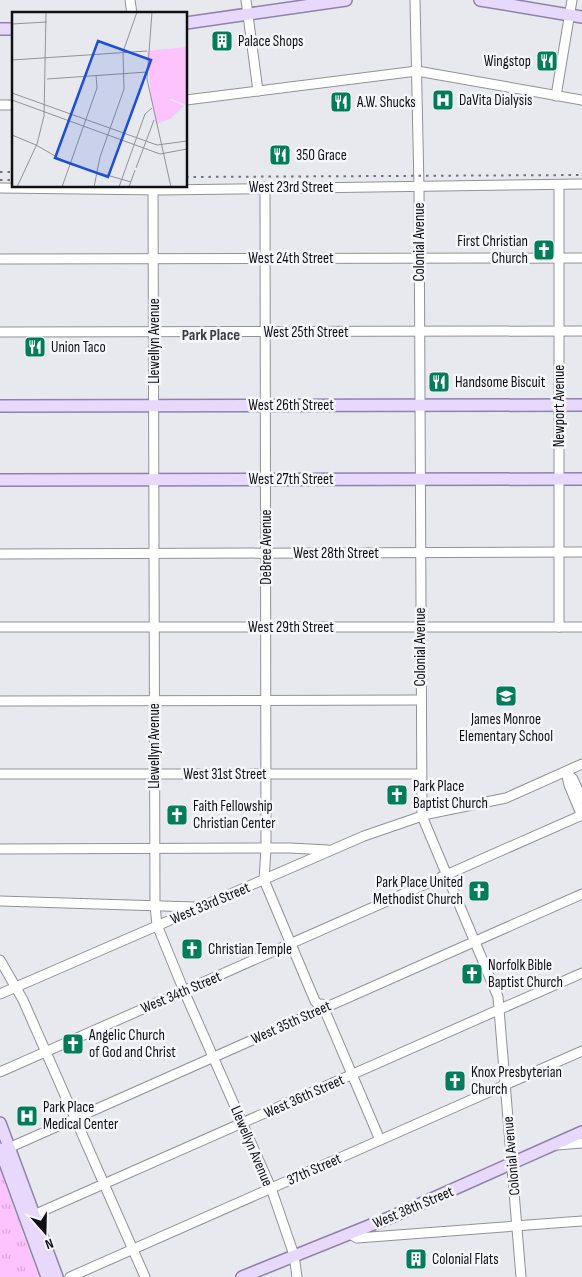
<svg xmlns="http://www.w3.org/2000/svg" width="582" height="1277" font-family="'Sofia Sans Condensed',sans-serif">
  <style>
    .park { fill: url(#park-tufts) }
    .lines { fill: none; stroke-linecap: round; stroke-linejoin: round }
    .minor-casing { stroke: #919298; stroke-width: 11 }
    .major-casing { stroke: #9182a8; stroke-width: 14 }
    .minor { stroke: #fff; stroke-width: 9 }
    .major { stroke: #e6d9fb; stroke-width: 11 }
    .rail { stroke: #747478; stroke-width: 2; stroke-dasharray: 2.5 5; stroke-linecap: butt }
    .labels { text-anchor: middle; stroke-width: 5; stroke-linejoin: round; paint-order: stroke }
    .poi-label { font-size: 15px; fill: #101012; stroke: #f5f6fc; text-anchor: start }
    .street-label { font-size: 15px; fill: #101012; stroke: #f5f6fc }
    .neighbourhood-label { font-size: 16px; font-weight: bold; fill: #3c3c41; stroke: #f5f6fc }
    .inset-road { fill: none; stroke: #929297; stroke-width: 1 }
    .view { fill: #1d4ed8; fill-opacity: 0.15; stroke: #1d4ed8; stroke-width: 2.5 }
    .inset-edge { fill: none; stroke: #101012; stroke-width: 2.5 }
  </style>
  <defs>
    <pattern id="park-tufts" width="24" height="20" patternUnits="userSpaceOnUse" patternTransform="scale(1.25)"><rect width="24" height="20" fill="#fdc3fe"/><path d="M3 7l-1-3M5 7V3M7 7l1-3M15 17l-1-3M17 17v-4M19 17l1-3" fill="none" stroke="#d8a6d9"/></pattern>
  </defs>
  <rect width="100%" height="100%" fill="#e8e8ef"/>
  <polygon class="park" points="0,1170 39,1277 0,1277"/>
  <g class="lines">
    <g class="minor-casing">
      <g id="minor">
        <polyline points="130,0 132,14"/>
        <polyline points="246,0 258,91"/>
        <polyline points="415,0 419,187 422,816 498,997 521,1277"/>
        <polyline points="556,96 572,0"/>
        <polyline points="186,100 417,71 582,100"/>
        <polyline points="0,105 14,105"/>
        <polyline points="153,186 155,906 157,925 184,991 271,1188 294,1255 297,1277"/>
        <polyline points="265,187 266,848 264,880 315,1001 323,1009"/>
        <polyline points="0,188 161,190 582,184"/>
        <polyline points="0,259 582,258"/>
        <polyline points="0,332 582,331"/>
        <polyline points="0,554 582,552"/>
        <polyline points="0,627 582,627"/>
        <polyline points="559,627 559,185"/>
        <polyline points="0,701 421,700"/>
        <polyline points="566,772 569,785 582,816"/>
        <polyline points="566,772 573,779 582,799"/>
        <polyline points="0,774 421,774"/>
        <polyline points="0,849 290,848 328,850"/>
        <polyline points="0,901 195,907"/>
        <polyline points="0,960 23,1000 145,1277"/>
        <polyline points="0,994 364,836 428,814 506,798 582,764"/>
        <polyline points="322,1004 380,1140"/>
        <polyline points="0,1072 582,815"/>
        <polyline points="557,1145 582,1143"/>
        <polyline points="4,1150 582,894"/>
        <polyline points="29,1217 582,973"/>
        <polyline points="350,1234 357,1238 384,1236 582,1221"/>
        <polyline points="70,1277 582,1051"/>
      </g>
    </g>
    <g class="major-casing">
      <g id="major">
        <polyline points="480,0 582,17"/>
        <polyline points="186,23 346,0"/>
        <polyline points="0,29 14,29"/>
        <polyline points="0,406 582,405"/>
        <polyline points="0,480 582,479"/>
        <polyline points="0,1123 57,1277"/>
        <polyline points="0,1149 47,1277"/>
        <polyline points="242,1277 391,1217 582,1132"/>
      </g>
    </g>
    <use href="#minor" class="minor"/>
    <use href="#major" class="major"/>
    <g class="rail">
      <polyline points="0,172 14,172"/>
      <polyline points="186,177 582,175"/>
      <polyline points="0,180 14,180"/>
    </g>
  </g>
  <defs>
    <g id="building-square" transform="scale(1.125)"><rect x="-9" y="-9" width="18" height="18" rx="4" fill="#027c5a" stroke="#f5f6fc"/><path d="M-4-6H4V6H1V3H-1V6H-4ZM-2.5-4.3h1.7v1.8h-1.7ZM.8-4.3h1.7v1.8H.8ZM-2.5-1h1.7V.8h-1.7ZM.8-1h1.7V.8H.8Z" fill="#fff"/></g>
    <g id="restaurant-square" transform="scale(1.125)"><rect x="-9" y="-9" width="18" height="18" rx="4" fill="#027c5a" stroke="#f5f6fc"/><path d="M-5-6h1v4h1v-4h1v4h1v-4h1v5L-1.5 .5V6h-2V.5L-5-1ZM5-6V6H3V1.5H1.5Q1.5-4 5-6Z" fill="#fff"/></g>
    <g id="hospital-square" transform="scale(1.125)"><rect x="-9" y="-9" width="18" height="18" rx="4" fill="#027c5a" stroke="#f5f6fc"/><path d="M-5-5h3v3.5h4V-5h3V5h-3V1.5h-4V5h-3Z" fill="#fff"/></g>
    <g id="church-square" transform="scale(1.125)"><rect x="-9" y="-9" width="18" height="18" rx="4" fill="#027c5a" stroke="#f5f6fc"/><path d="M-1.2-6h2.4v3.5h3.3v2.4h-3.3V6h-2.4V-.1h-3.3v-2.4h3.3Z" fill="#fff"/></g>
    <g id="school-square" transform="scale(1.125)"><rect x="-9" y="-9" width="18" height="18" rx="4" fill="#027c5a" stroke="#f5f6fc"/><path d="M0-5L7-2L0 1L-7-2ZM-4 1L0 2.5L4 1V4Q0 6-4 4Z" fill="#fff"/></g>
  </defs>
  <g fill-rule="evenodd">
    <use href="#building-square" x="222" y="41"/>
    <use href="#restaurant-square" x="547" y="61"/>
    <use href="#hospital-square" x="443" y="100"/>
    <use href="#restaurant-square" x="341" y="102"/>
    <use href="#restaurant-square" x="280" y="155"/>
    <use href="#church-square" x="544" y="250"/>
    <use href="#restaurant-square" x="35" y="347"/>
    <use href="#restaurant-square" x="439" y="382"/>
    <use href="#school-square" x="506" y="696"/>
    <use href="#church-square" x="397" y="795"/>
    <use href="#church-square" x="177" y="815"/>
    <use href="#church-square" x="479" y="891"/>
    <use href="#church-square" x="192" y="949"/>
    <use href="#church-square" x="472" y="974"/>
    <use href="#church-square" x="73" y="1044"/>
    <use href="#church-square" x="455" y="1081"/>
    <use href="#hospital-square" x="27" y="1116"/>
    <use href="#building-square" x="416" y="1259"/>
  </g>
  <g class="labels">
    <g class="poi-label">
      <text x="238" y="46">Palace Shops</text>
      <text x="531" y="66" text-anchor="end">Wingstop</text>
      <text x="459" y="105">DaVita Dialysis</text>
      <text x="357" y="107">A.W. Shucks</text>
      <text x="296" y="160">350 Grace</text>
      <text x="528" y="246" text-anchor="end">First Christian<tspan x="528" dy="17">Church</tspan></text>
      <text x="51" y="352">Union Taco</text>
      <text x="455" y="387">Handsome Biscuit</text>
      <text x="506" y="724" text-anchor="middle">James Monroe<tspan x="506" dy="17">Elementary School</tspan></text>
      <text x="413" y="791">Park Place<tspan x="413" dy="17">Baptist Church</tspan></text>
      <text x="193" y="811">Faith Fellowship<tspan x="193" dy="17">Christian Center</tspan></text>
      <text x="463" y="887" text-anchor="end">Park Place United<tspan x="463" dy="17">Methodist Church</tspan></text>
      <text x="208" y="954">Christian Temple</text>
      <text x="488" y="970">Norfolk Bible<tspan x="488" dy="17">Baptist Church</tspan></text>
      <text x="89" y="1040">Angelic Church<tspan x="89" dy="17">of God and Christ</tspan></text>
      <text x="471" y="1077">Knox Presbyterian<tspan x="471" dy="17">Church</tspan></text>
      <text x="43" y="1112">Park Place<tspan x="43" dy="17">Medical Center</tspan></text>
      <text x="432" y="1264">Colonial Flats</text>
    </g>
    <g class="street-label">
      <text x="291" y="192">West 23rd Street</text>
      <text transform="translate(419 242) rotate(-90)" y="5">Colonial Avenue</text>
      <text x="291" y="263">West 24th Street</text>
      <text x="306" y="337">West 25th Street</text>
      <text transform="translate(154 341) rotate(-90)" y="5">Llewellyn Avenue</text>
      <text x="291" y="410">West 26th Street</text>
      <text transform="translate(559 406) rotate(-90)" y="5">Newport Avenue</text>
      <text x="291" y="484">West 27th Street</text>
      <text transform="translate(266 547) rotate(-90)" y="5">DeBree Avenue</text>
      <text x="336" y="558">West 28th Street</text>
      <text x="291" y="632">West 29th Street</text>
      <text transform="translate(420 647) rotate(-90)" y="5">Colonial Avenue</text>
      <text transform="translate(154 746) rotate(-90)" y="5">Llewellyn Avenue</text>
      <text x="225" y="779">West 31st Street</text>
      <text transform="translate(210 903) rotate(-23)" y="5">West 33rd Street</text>
      <text transform="translate(181 992) rotate(-23)" y="5">West 34th Street</text>
      <text transform="translate(291 1022) rotate(-24)" y="5">West 35th Street</text>
      <text transform="translate(304 1096) rotate(-24)" y="5">West 36th Street</text>
      <text transform="translate(252 1146) rotate(67)" y="5">Llewellyn Avenue</text>
      <text transform="translate(511 1156) rotate(-95)" y="5">Colonial Avenue</text>
      <text transform="translate(314 1169) rotate(-24)" y="5">37th Street</text>
      <text transform="translate(413 1207) rotate(-23)" y="5">West 38th Street</text>
    </g>
    <g class="neighbourhood-label">
      <text x="211" y="340">Park Place</text>
    </g>
  </g>
  <g transform="translate(12 12)">
    <rect width="175" height="175" fill="#e8e8ef"/>
    <path d="M 147,83 L 172,94 L 158,107 L 144,112 L 139,85 Z" fill="#fdc3fe"/>
    <path d="M 175,35 L 175,93 L 159,87 L 148,89 L 146,83 L 139,85 L 135,39 Z" fill="#fdc3fe"/>
    <path class="inset-road" d="M 140,0 L 135,67 L 159,175M 0,12 L 35,10M 0,48 L 135,39M 35,67 L 135,60M 0,81 L 145,133 L 175,129M 0,88 L 148,142 L 175,137M 0,123 L 24,133M 24,133 L 57,152 L 119,170M 124,156 L 142,108M 5,175 L 25,132 L 32,104 L 34,0M 50,175 L 85,76 L 84,63M 82,175 L 88,145 L 112,77 L 111,40 L 125,0M 107,175 L 133,102 L 140,96M 117,175 L 123,158"/>
    <path class="view" d="M 86,29 L 139,48 L 96,165 L 43,146 Z"/>
    <rect width="175" height="175" class="inset-edge"/>
  </g>
  <g transform="translate(45 1232) rotate(160)" stroke="#f5f6fc" stroke-width="4" paint-order="stroke">
  <path d="M0-4L9 19L0 12L-9 19Z" fill="#101012"/>
  <text y="-8" font-size="14" font-weight="bold" text-anchor="middle" fill="#101012">N</text>
  </g>
</svg>
